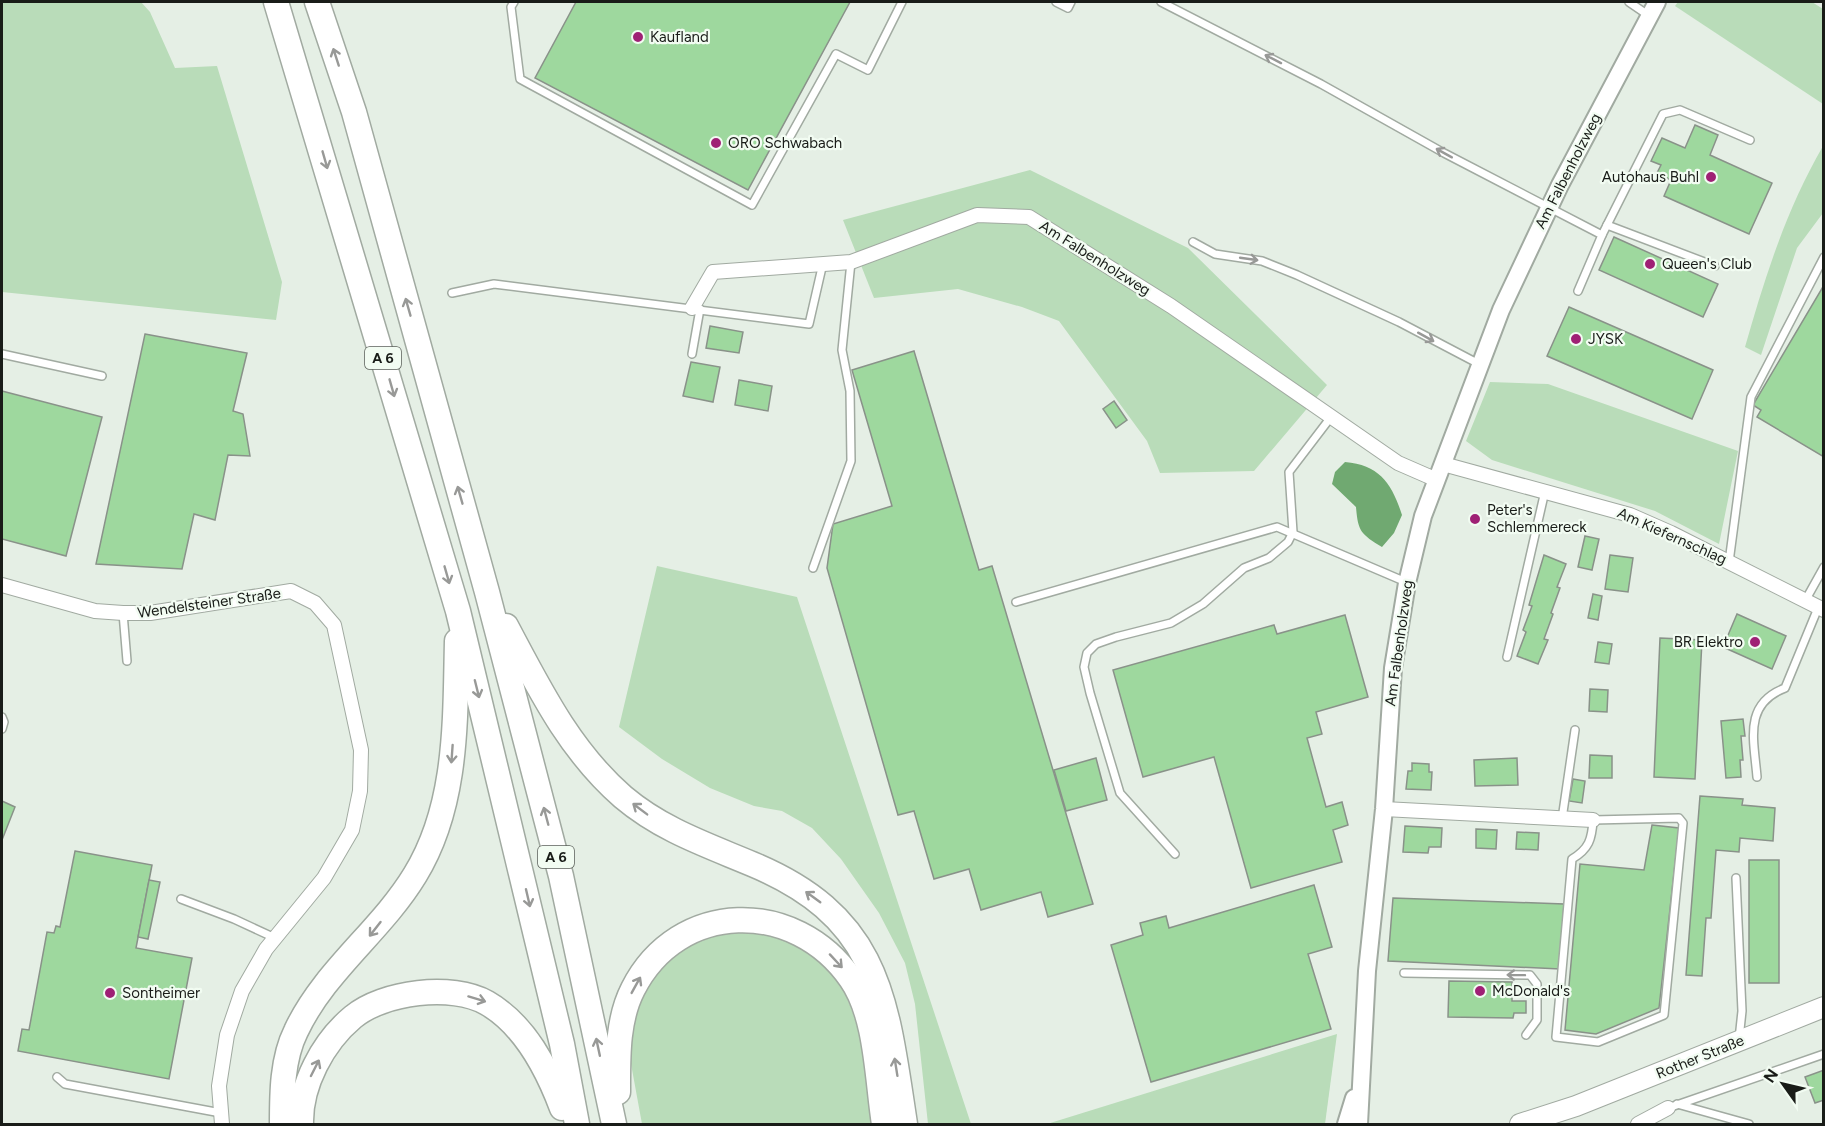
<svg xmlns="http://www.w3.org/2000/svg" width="1825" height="1126" font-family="Figtree,sans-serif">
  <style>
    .green { fill: #b9dcb9 }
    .water { fill: #70a971 }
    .building { fill: #9ed89e; stroke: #899289; stroke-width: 1.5 }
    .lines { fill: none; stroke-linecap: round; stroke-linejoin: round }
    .service-casing { stroke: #a1aaa1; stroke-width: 10 }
    .minor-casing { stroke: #a1aaa1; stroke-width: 16 }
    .tertiary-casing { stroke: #a1aaa1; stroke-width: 20 }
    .secondary-casing { stroke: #a1aaa1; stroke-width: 22 }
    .motorway-casing { stroke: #a1aaa1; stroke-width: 27 }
    .service { stroke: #fff; stroke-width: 7 }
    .minor { stroke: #fff; stroke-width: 14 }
    .tertiary { stroke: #fff; stroke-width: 16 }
    .secondary { stroke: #fff; stroke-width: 20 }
    .motorway { stroke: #fff; stroke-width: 24 }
    .oneway { stroke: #989997 }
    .poi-dot { fill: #9f2175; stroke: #f2fcf2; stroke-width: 2 }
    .labels { text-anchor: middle; stroke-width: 4.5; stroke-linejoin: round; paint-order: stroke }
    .shield { fill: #f2fcf2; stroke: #5a5f59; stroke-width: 1.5 }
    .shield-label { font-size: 14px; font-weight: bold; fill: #191c18 }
    .poi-label { font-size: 15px; fill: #191c18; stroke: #f2fcf2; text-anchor: start }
    .street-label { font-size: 15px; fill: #191c18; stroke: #f2fcf2 }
  </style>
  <rect width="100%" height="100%" fill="#e5efe5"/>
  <g class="green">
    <polygon points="2,2 141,2 150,12 175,68 217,66 282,282 276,320 2,292"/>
    <polygon points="1678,2 1812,2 1823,9 1823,104 1675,6"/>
    <path d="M 1823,146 L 1823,213 L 1797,248 L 1761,355 L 1745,347 C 1765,277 1786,210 1823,146 Z"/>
    <polygon points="1030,170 1188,248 1327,385 1254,471 1160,473 1147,441 1059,321 1022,307 958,289 874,298 843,220"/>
    <polygon points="1490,382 1548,384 1738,451 1719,544 1655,511 1492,460 1466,441"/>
    <polygon points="657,566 797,597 971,1124 928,1124 915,1004 905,963 879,913 841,859 812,828 782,811 754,806 710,788 662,759 619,727"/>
    <path d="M 719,930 C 736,931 768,929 783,936 C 862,969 863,1051 871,1124 L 642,1124 L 629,1053 L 636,1001 L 672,952 Z"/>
    <polygon points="1337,1034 1325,1124 1047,1124"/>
  </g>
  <path class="water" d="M 1345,462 C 1380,465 1392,484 1402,515 L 1394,533 L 1382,547 C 1361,534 1358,532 1356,507 L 1332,484 L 1335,472 Z"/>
  <g class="building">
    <polygon points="576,2 850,2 748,190 535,78"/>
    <polygon points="1695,125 1718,135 1710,155 1772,183 1749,234 1664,196 1671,180 1657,173 1661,165 1651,161 1662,138 1685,148"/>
    <polygon points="1614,237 1718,284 1703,317 1599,270"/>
    <polygon points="1824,285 1824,457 1757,417 1761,410 1753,405"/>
    <polygon points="1569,307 1713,370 1692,419 1547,356"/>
    <polygon points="710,326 743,332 739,353 706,348"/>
    <polygon points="145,334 247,353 233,411 243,414 250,456 228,455 215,520 194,514 182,569 96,564"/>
    <polygon points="914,351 979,570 992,566 1093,904 1048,917 1041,892 981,910 969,869 934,879 914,811 898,815 827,568 833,524 892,506 852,370"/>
    <polygon points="691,362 720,367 713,402 683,396"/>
    <polygon points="739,380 772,386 768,411 735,405"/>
    <polygon points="2,391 102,417 66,556 2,539"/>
    <polygon points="1114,401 1127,420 1116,428 1103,409"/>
    <polygon points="1585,536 1599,539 1592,570 1578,567"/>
    <polygon points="1544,555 1566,564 1557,587 1560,588 1551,613 1553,614 1544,639 1548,640 1538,664 1517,656 1526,632 1523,630 1532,606 1529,605"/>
    <polygon points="1610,555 1633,558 1628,592 1605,589"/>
    <polygon points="1593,594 1602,596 1598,620 1588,618"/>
    <polygon points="1737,614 1786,636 1772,669 1723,647"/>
    <polygon points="1345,615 1368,697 1316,712 1322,734 1307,738 1326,807 1342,802 1348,825 1333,830 1342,862 1251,888 1214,757 1143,777 1113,670 1274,625 1277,634"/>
    <polygon points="1660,638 1702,640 1695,779 1654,777"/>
    <polygon points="1598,642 1612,644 1609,664 1595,662"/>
    <polygon points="1590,689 1608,690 1607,712 1589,711"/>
    <polygon points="1743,719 1745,736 1741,736 1743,760 1740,760 1741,777 1726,778 1721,721"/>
    <polygon points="1590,755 1612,756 1612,778 1589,778"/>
    <polygon points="1096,758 1107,800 1066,811 1054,770"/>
    <polygon points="1517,758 1518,785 1475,786 1474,760"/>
    <polygon points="1412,763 1429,764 1429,772 1432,772 1431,790 1406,789 1408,771 1412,771"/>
    <polygon points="1573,779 1585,781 1582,803 1569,801"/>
    <polygon points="1700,796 1743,799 1742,805 1775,808 1773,841 1740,838 1739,852 1716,850 1711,918 1706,918 1702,976 1686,975"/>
    <polygon points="2,801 15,807 2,840"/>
    <polygon points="1652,825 1679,828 1659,1008 1596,1034 1565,1030 1580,864 1644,870"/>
    <polygon points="1405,826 1442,828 1441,847 1429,847 1428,853 1403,852"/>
    <polygon points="1476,829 1497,830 1496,849 1476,848"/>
    <polygon points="1517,832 1539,833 1538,850 1516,849"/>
    <polygon points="75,851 152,865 136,948 192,958 169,1079 18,1051 22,1029 29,1030 47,932 54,933 56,926 60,927"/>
    <rect x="1749" y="860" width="30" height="123"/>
    <polygon points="149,880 160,882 148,939 138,937"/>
    <polygon points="1314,885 1332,947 1308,954 1331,1029 1151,1082 1111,945 1143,935 1140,923 1166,916 1169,928"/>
    <polygon points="1393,898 1564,904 1560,969 1388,961"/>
    <polygon points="1449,981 1512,982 1512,1001 1526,1001 1526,1013 1514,1013 1513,1018 1448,1017"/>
    <polygon points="1824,1070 1824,1100 1815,1103 1805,1077"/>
  </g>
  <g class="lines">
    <g class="service-casing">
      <g id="service">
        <polyline points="514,2 511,7 520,79 752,205 836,54 868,70 902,2"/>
        <polyline points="1056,2 1068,8 1071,2"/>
        <polyline points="1161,2 1321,84 1444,153 1602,235 1578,291"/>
        <polyline points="1629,2 1648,15"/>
        <polyline points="1607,225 1715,266"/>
        <polyline points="1602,235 1663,114 1680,110 1750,140"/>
        <polyline points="1193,242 1215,254 1262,261 1297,275 1399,322 1479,364"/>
        <polyline points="452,293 494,284 809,324 823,263"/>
        <polyline points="2,354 102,376"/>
        <polyline points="692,354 700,309"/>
        <polyline points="1729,562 1751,397 1824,257"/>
        <polyline points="813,568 851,461 850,391 842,350 851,262"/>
        <polyline points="1805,601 1824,567"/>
        <polyline points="1016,602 1277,527 1406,582"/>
        <polyline points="123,613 127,661"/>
        <polyline points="1507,657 1545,491"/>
        <polyline points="2,717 4,722 2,729"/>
        <path d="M 1757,777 C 1754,740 1743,704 1785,688 L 1818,608"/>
        <path d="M 1679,818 L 1683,823 L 1664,1015 L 1598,1042 L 1556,1037 L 1572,859 C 1589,849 1592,839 1593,820 Z"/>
        <polyline points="1562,819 1575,730"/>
        <polyline points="1175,854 1120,793 1090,693 1084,667 1087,653 1096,644 1116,637 1171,623 1203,604 1244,568 1269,558 1288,542 1293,532 1289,472 1331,417"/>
        <polyline points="1736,878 1742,1011 1739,1039"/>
        <polyline points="181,899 234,919 275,938"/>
        <polyline points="1404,973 1530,975 1537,984 1537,1020 1526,1035"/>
        <polyline points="57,1077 65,1084 221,1113"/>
        <polyline points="1677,1104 1749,1124"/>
        <polyline points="1668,1108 1824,1054"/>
      </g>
    </g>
    <g class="minor-casing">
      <g id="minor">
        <polyline points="692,308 713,272 851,262 977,215 1029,217 1171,306 1398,463 1437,480"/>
        <polyline points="1443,464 1630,515 1671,533 1824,610"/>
        <polyline points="2,585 95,611 123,613 150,613 291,591 315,603 334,625 361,750 360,791 352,830 324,878 266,949 242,991 227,1035 219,1086 222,1124"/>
        <polyline points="1384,809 1593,820"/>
        <polyline points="1638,1124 1668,1108"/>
      </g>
    </g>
    <g class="tertiary-casing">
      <g id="tertiary">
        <polyline points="1346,1124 1354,1098"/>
        <polyline points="1359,1124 1367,971 1384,809 1393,668 1407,583 1423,516 1501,310 1560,185 1657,2"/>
      </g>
    </g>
    <g class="secondary-casing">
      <polyline id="secondary" points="1520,1124 1576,1106 1824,1007"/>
    </g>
    <g class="motorway-casing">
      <g id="motorway">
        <polyline points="276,2 458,611 562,1044 577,1124"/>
        <polyline points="317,2 354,112 487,592 561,876 614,1124"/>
        <path d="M 506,626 C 539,688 569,750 623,797 C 662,830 707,845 752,864 C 882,918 886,1001 905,1124"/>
        <path d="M 618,1092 C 618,1058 617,1020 633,989 C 678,900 795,898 851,979 C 877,1016 877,1080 884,1124"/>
        <path d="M 282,1124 C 282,1094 282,1059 296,1031 C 324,971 381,931 415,875 C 458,805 455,720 457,641"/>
        <path d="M 301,1124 C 300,1085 323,1042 353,1017 C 383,992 452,983 487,1003 C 525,1025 547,1068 562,1108"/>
      </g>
    </g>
    <use href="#service" class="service"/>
    <use href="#minor" class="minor"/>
    <use href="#tertiary" class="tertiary"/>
    <use href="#secondary" class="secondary"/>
    <use href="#motorway" class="motorway"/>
  </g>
  <defs><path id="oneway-shaft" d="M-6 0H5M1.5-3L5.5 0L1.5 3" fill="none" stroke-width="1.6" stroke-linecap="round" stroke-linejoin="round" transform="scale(1.5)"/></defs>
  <g class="oneway">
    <use href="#oneway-shaft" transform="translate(336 57) rotate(-108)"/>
    <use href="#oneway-shaft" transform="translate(1273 59) rotate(-153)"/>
    <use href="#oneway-shaft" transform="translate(1444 153) rotate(-151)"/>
    <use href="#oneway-shaft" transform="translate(325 160) rotate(74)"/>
    <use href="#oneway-shaft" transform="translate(1249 259) rotate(8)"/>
    <use href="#oneway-shaft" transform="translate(408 307) rotate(-106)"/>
    <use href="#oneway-shaft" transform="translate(1426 337) rotate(29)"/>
    <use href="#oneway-shaft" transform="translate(392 388) rotate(74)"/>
    <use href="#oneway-shaft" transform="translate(460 495) rotate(-106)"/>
    <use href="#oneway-shaft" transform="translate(447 575) rotate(74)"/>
    <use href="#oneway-shaft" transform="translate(477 689) rotate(76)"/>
    <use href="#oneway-shaft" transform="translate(452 754) rotate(94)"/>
    <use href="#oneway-shaft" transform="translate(640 809) rotate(-143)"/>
    <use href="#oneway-shaft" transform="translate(546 816) rotate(-105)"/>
    <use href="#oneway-shaft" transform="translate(813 897) rotate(-144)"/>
    <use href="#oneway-shaft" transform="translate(528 898) rotate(77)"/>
    <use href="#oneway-shaft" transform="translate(375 929) rotate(128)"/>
    <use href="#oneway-shaft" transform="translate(836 961) rotate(47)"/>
    <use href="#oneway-shaft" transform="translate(1516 975) rotate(-179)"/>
    <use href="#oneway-shaft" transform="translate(636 985) rotate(-61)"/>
    <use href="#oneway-shaft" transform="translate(477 999) rotate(17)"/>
    <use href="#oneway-shaft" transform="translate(598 1047) rotate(-102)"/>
    <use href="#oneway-shaft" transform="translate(896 1067) rotate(-99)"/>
    <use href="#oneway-shaft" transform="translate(315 1068) rotate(-63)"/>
  </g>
  <g class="poi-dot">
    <circle cx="638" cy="37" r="6"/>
    <circle cx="716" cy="143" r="6"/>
    <circle cx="1711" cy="177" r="6"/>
    <circle cx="1650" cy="264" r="6"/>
    <circle cx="1576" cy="339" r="6"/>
    <circle cx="1475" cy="519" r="6"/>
    <circle cx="1755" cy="642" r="6"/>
    <circle cx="1480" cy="991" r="6"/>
    <circle cx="110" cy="993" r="6"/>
  </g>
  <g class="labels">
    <g class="shield">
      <rect x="365" y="347" width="36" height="22" rx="4.5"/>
      <rect x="538" y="846" width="36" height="22" rx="4.5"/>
    </g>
    <g class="shield-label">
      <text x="383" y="363">A 6</text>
      <text x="556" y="862">A 6</text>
    </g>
    <g class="poi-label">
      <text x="650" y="42">Kaufland</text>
      <text x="728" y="148">ORO Schwabach</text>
      <text x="1699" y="182" text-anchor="end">Autohaus Buhl</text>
      <text x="1662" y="269">Queen's Club</text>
      <text x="1588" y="344">JYSK</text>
      <text x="1487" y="515">Peter's<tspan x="1487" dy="17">Schlemmereck</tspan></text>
      <text x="1743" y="647" text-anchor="end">BR Elektro</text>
      <text x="1492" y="996">McDonald's</text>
      <text x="122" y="998">Sontheimer</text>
    </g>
    <g class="street-label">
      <text transform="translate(1568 171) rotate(-63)" y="5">Am Falbenholzweg</text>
      <text transform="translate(1095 258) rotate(32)" y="5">Am Falbenholzweg</text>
      <text transform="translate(1672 536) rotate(24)" y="5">Am Kiefernschlag</text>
      <text transform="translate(209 603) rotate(-8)" y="5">Wendelsteiner Straße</text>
      <text transform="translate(1399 643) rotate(-82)" y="5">Am Falbenholzweg</text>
      <text transform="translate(1700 1057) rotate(-22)" y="5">Rother Straße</text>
    </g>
  </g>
  <rect width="1825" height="1126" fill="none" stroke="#191c18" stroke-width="6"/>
  <g transform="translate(1783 1084) rotate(304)" stroke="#f2fcf2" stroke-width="4.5" paint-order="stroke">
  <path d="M0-4.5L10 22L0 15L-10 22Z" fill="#191c18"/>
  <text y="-9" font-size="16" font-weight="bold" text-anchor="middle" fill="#191c18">N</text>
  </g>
</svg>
